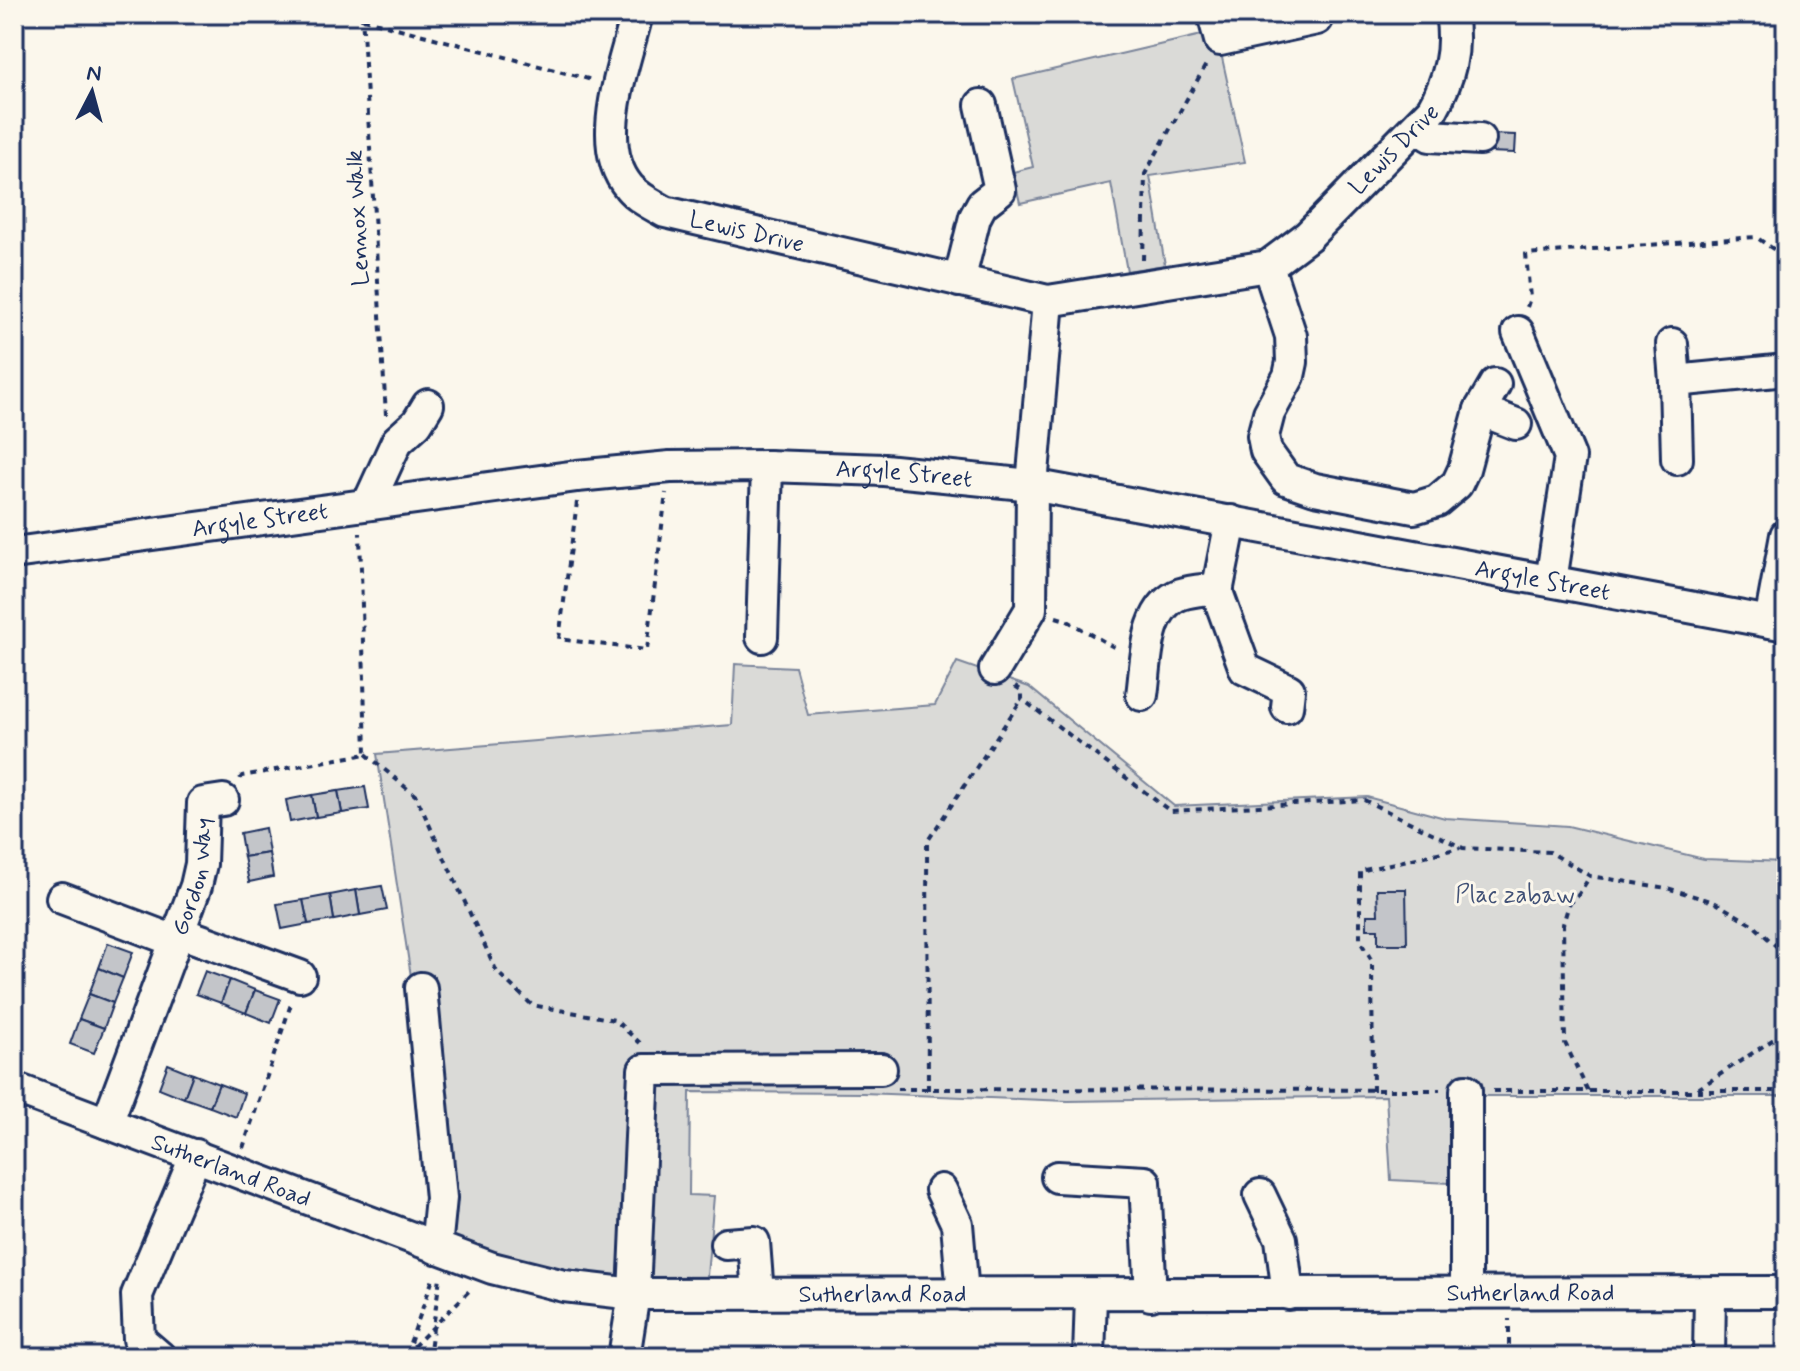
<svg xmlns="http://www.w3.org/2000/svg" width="1800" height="1371" font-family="Mynerve,sans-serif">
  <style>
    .green { fill: #dadad7; stroke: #7a849a; stroke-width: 2 }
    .building { fill: #c3c5c9; stroke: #1b2f5e; stroke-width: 2 }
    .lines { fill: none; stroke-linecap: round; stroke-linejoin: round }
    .minor-casing { stroke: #1b2f5e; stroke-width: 36 }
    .path { stroke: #1b2f5e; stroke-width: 4; stroke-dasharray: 6 6; stroke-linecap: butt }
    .minor { stroke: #fbf7ec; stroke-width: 30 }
    .labels { text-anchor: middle; stroke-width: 6; stroke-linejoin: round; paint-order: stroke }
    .street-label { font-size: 24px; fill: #1b2f5e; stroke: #fbf7ec }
    .park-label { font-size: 24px; fill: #415176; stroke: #fbf7ec }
  </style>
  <rect width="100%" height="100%" fill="#fbf7ec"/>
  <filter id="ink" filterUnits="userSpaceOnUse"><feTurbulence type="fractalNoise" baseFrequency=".0125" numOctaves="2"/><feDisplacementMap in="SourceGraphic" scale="16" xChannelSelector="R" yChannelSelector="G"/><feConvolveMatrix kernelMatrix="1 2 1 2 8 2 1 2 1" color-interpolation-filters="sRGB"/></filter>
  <g filter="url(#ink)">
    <g class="green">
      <polygon points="1206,34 1210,54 1221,53 1245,162 1150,176 1165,265 1127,271 1111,183 1020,203 1013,172 1033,167 1013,79"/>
      <polygon points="957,662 1029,687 1174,806 1367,797 1445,818 1568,826 1704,859 1786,862 1786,1096 1476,1096 1470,1184 1391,1180 1386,1096 1068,1101 863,1093 690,1092 689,1195 714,1196 706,1287 570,1275 430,1236 412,983 377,754 732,725 735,664 795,667 808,715 935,705"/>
    </g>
    <g class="building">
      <polygon points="1489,134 1516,135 1515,153 1488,152"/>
      <polygon points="365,787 369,809 342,813 338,791"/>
      <polygon points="338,791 342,813 316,817 312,795"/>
      <polygon points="312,795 316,817 290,822 286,800"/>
      <polygon points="265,828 269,853 244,857 240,833"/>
      <polygon points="269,853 273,877 249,882 244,857"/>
      <polygon points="382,886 387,910 360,915 356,890"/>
      <polygon points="1377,889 1406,889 1407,944 1378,944 1378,929 1367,929 1367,915 1378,915"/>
      <polygon points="356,890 360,915 334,920 330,895"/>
      <polygon points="330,895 334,920 308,924 303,900"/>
      <polygon points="303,900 308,924 282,929 277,904"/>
      <polygon points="108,943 133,952 123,978 99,968"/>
      <polygon points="99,968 123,978 113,1003 89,994"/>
      <polygon points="205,971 230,980 221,1003 196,994"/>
      <polygon points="230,980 255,990 246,1013 221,1003"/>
      <polygon points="255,990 280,999 271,1023 246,1013"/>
      <polygon points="89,994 113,1003 104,1028 79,1019"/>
      <polygon points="79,1019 104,1028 94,1053 70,1044"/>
      <polygon points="168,1064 193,1074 184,1098 159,1088"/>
      <polygon points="193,1074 219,1084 210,1107 184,1098"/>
      <polygon points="219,1084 244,1093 236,1117 210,1107"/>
    </g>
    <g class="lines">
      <g class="minor-casing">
        <g id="minor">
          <path id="s1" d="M 637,14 C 625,64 592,144 629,187 C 638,198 653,205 665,212 L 1048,301 L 1268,266 L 1308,236 L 1432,110 C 1450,78 1457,50 1451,14"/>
          <polyline points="1213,14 1220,40 1317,19"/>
          <polyline points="1417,126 1430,136 1480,139"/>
          <polyline points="1268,266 1291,336 1292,362 1289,376 1269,413 1263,436 1266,451 1286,479 1315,489 1414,508 1437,501 1457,484 1464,469 1480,410 1495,384"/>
          <polyline points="959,281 975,217 982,204 1000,190 981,105"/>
          <polyline points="1518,332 1570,457 1551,581"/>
          <polyline points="1672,344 1675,381"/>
          <polyline points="1480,410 1516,424"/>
          <polyline points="1677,459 1675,381 1786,370"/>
          <polyline points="369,502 397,441 417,423 428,405"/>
          <polyline points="1231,521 1217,592 1245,669 1289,690 1287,707"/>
          <path id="s2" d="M 14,553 L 577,476 L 670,467 L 767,466 L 884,470 L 1032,485 L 1786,625"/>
          <polyline points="1770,622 1786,535"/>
          <polyline points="762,637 767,466"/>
          <polyline points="995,669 1031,609 1032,485 1048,301"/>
          <path d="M 1142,695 C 1147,662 1144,607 1181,594 C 1192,590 1206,590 1218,588"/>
          <polyline points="62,898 175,941"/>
          <polyline points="179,932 300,976"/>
          <polyline points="421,988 441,1198 436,1248"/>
          <path id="s3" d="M 14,1088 L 492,1268 L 564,1286 L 634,1294 L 1786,1292"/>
          <polyline points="1466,1090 1466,1293"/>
          <path id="s4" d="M 107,1123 L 196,886 L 201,864 L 203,803 L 223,800"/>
          <polyline points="1057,1177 1145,1182 1151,1295"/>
          <polyline points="941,1190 957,1224 963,1294"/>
          <polyline points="1260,1195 1281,1239 1288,1294"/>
          <polyline points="726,1244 754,1242 758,1294"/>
          <polyline points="160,1357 139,1339 137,1295 196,1155"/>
          <polyline points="624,1357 634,1294 644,1070 881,1069"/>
          <polyline points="1089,1357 1091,1296"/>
          <polyline points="1709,1357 1710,1293"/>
        </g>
      </g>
      <g class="path">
        <polyline points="362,14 386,415"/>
        <polyline points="363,19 592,80"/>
        <polyline points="1143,260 1145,174 1208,61"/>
        <polyline points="1527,307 1530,298 1526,254 1756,237 1786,258"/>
        <polyline points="577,502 559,639 647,650 666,493"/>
        <polyline points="1056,617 1066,620 1119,650"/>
        <polyline points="1015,686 1022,691 1022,699 1170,811 1364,800 1463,848 1550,852 1590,876 1667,888 1714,902 1752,924 1786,955"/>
        <polyline points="366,754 416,796 497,972 532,1005 615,1020 640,1043"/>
        <polyline points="240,779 242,776 366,754 360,533"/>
        <polyline points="897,1089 1440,1090"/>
        <polyline points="1698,1089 1786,1031"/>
        <polyline points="928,1090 927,842 1022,699"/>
        <polyline points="1373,1091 1372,961 1360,941 1360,871 1460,848"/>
        <polyline points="1493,1091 1786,1091"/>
        <polyline points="1588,1091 1565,1043 1563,924 1569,904 1579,894 1590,876"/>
        <polyline points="243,1148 292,1001"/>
        <polyline points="406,1354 434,1276"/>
        <polyline points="405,1355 471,1289"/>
        <polyline points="429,1357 440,1277"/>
        <polyline points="1509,1357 1509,1319"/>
      </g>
      <use href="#minor" class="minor"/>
    </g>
  </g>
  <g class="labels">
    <g class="street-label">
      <text dy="8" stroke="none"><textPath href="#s1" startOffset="1012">Lewis Drive</textPath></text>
      <text transform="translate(357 218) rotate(-93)" y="8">Lennox Walk</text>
      <text dy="8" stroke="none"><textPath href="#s1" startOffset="308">Lewis Drive</textPath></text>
      <text dy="8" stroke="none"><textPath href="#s2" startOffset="896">Argyle Street</textPath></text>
      <text dy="8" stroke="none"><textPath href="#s2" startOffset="248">Argyle Street</textPath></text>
      <text dy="8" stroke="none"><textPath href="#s2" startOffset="1544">Argyle Street</textPath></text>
      <text dy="8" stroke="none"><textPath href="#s4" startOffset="262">Gordon Way</textPath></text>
      <text dy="8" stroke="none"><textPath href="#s3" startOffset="232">Sutherland Road</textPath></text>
      <text dy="8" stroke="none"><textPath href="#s3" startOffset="1552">Sutherland Road</textPath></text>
      <text dy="8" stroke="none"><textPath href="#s3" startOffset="904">Sutherland Road</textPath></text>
    </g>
    <g class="park-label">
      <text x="1515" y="902">Plac zabaw</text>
    </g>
  </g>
  <rect width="1800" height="1371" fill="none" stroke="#fbf7ec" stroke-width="48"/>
  <rect x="24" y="24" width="1752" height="1323" fill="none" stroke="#1b2f5e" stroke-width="3" filter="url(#ink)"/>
  <g transform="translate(92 92) rotate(6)" stroke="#fbf7ec" stroke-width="6" paint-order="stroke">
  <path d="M0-6L14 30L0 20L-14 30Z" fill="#1b2f5e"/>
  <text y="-12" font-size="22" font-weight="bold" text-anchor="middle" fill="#1b2f5e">N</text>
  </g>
</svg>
